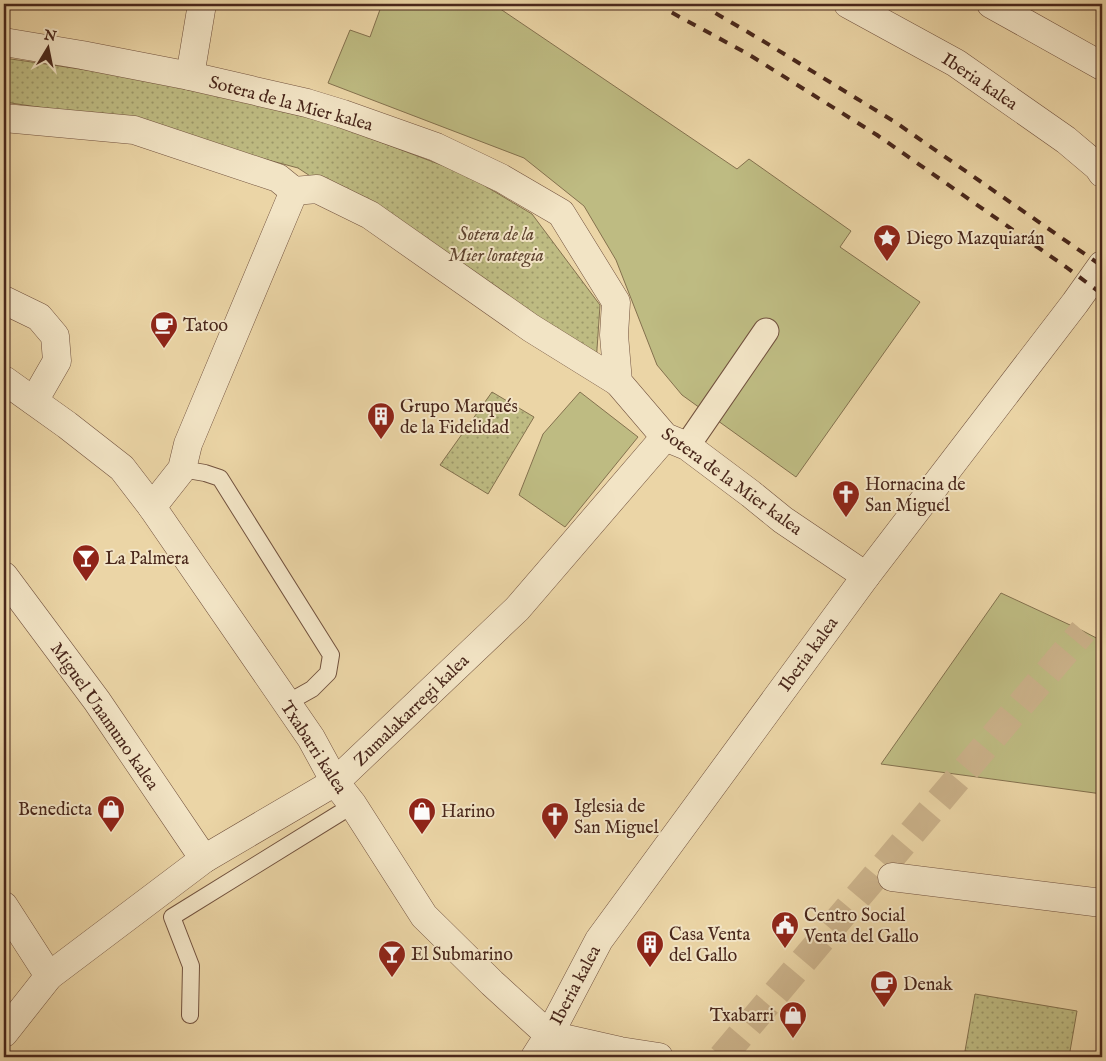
<svg xmlns="http://www.w3.org/2000/svg" width="1106" height="1061" font-family="'IM FELL English',serif">
  <style>
    .grass { fill: #bebb82; stroke: #84714e }
    .park { fill: url(#park-dots); stroke: #84714e }
    .lines { fill: none; stroke-linecap: round; stroke-linejoin: round }
    .tertiary-tunnel { stroke: #cbb28a; stroke-width: 28; stroke-dasharray: 28 14; stroke-linecap: butt }
    .service-casing { stroke: #72523e; stroke-width: 18 }
    .pedestrian-casing { stroke: #72523e; stroke-width: 27 }
    .minor-casing { stroke: #72523e; stroke-width: 29 }
    .tertiary-casing { stroke: #72523e; stroke-width: 29 }
    .service { stroke: #f2e4c5; stroke-width: 16 }
    .pedestrian { stroke: #f2e4c5; stroke-width: 25 }
    .minor { stroke: #f2e4c5; stroke-width: 28 }
    .tertiary { stroke: #f2e4c5; stroke-width: 28 }
    .rail { stroke: #49271b; stroke-width: 4; stroke-dasharray: 9 9; stroke-linecap: butt }
    .labels { text-anchor: middle; stroke-width: 4; stroke-linejoin: round; paint-order: stroke }
    .street-label { font-size: 18px; fill: #49271b; stroke: #f2e4c5 }
    .park-label { font-size: 18px; font-style: italic; fill: #604530; stroke: #f2e4c5 }
    .poi-label { font-size: 18px; fill: #49271b; stroke: #f2e4c5; text-anchor: start }
  </style>
  <defs>
    <pattern id="park-dots" width="8" height="8" patternUnits="userSpaceOnUse" patternTransform="scale(1.25)"><rect width="8" height="8" fill="#bebb82"/><path d="M2 2h.1M6 6h.1" fill="none" stroke="#9c986a" stroke-width="1.8" stroke-linecap="round"/></pattern>
  </defs>
  <rect width="100%" height="100%" fill="#ebd5a6"/>
  <filter id="stains"><feTurbulence type="fractalNoise" baseFrequency=".004" numOctaves="4"/><feColorMatrix values="0 0 0 0 .2 0 0 0 0 .09 0 0 0 0 .02 0 0 0 .5 -.17"/></filter>
  <radialGradient id="worn" r=".72"><stop offset=".6" stop-color="#630" stop-opacity="0"/><stop offset="1" stop-color="#630" stop-opacity=".3"/></radialGradient>
  <g class="grass">
    <polygon points="382,4 493,4 737,169 749,159 851,231 840,247 920,302 796,477 682,395 657,365 616,260 584,206 524,158 328,83 350,30 370,37"/>
    <polygon points="580,392 638,437 565,527 519,495 543,434"/>
    <polygon points="1001,593 1083,631 1102,641 1102,794 881,764"/>
  </g>
  <g class="park">
    <polygon points="4,58 149,79 330,123 465,174 532,214 600,305 596,364 298,168 112,118 4,102"/>
    <polygon points="492,392 534,417 488,494 440,465"/>
    <polygon points="975,994 1077,1011 1069,1057 999,1057 965,1051"/>
  </g>
  <g class="lines">
    <polyline class="tertiary-tunnel" points="722,1057 1083,631"/>
    <g class="service-casing">
      <g id="service">
        <polyline points="182,469 205,473 220,478 331,655 328,673 312,689 287,703"/>
        <polyline points="190,1015 191,966 172,917 353,805"/>
      </g>
    </g>
    <g class="pedestrian-casing">
      <polyline id="pedestrian" points="687,446 766,331"/>
    </g>
    <g class="minor-casing">
      <g id="minor">
        <polyline points="848,4 956,63 1066,140 1098,167 1102,173"/>
        <polyline points="991,4 1102,66"/>
        <polyline points="4,42 82,55 190,76 307,103 343,114 436,147 501,178 561,213 616,302 614,335 618,382 665,437 687,446 751,494 783,520 866,576"/>
        <polyline points="190,76 202,4"/>
        <polyline points="4,118 134,130 278,178 294,191 317,189 370,215 531,328 618,382"/>
        <polyline points="4,300 39,317 55,336 57,361 34,401"/>
        <polyline points="152,507 182,469 188,444 294,191"/>
        <polyline points="4,576 97,701 204,859"/>
        <polyline points="892,877 1102,903"/>
        <polyline points="4,906 49,976"/>
        <polyline points="4,1033 49,976 204,859 335,782 517,609 665,437"/>
        <polyline points="535,1057 549,1035 599,940 866,576 1075,303 1102,265"/>
      </g>
    </g>
    <g class="tertiary-casing">
      <polyline id="tertiary" points="4,380 67,425 122,468 152,507 311,738 335,782 353,805 424,916 492,983 549,1035 620,1051 659,1057"/>
    </g>
    <use href="#service" class="service"/>
    <use href="#pedestrian" class="pedestrian"/>
    <use href="#minor" class="minor"/>
    <use href="#tertiary" class="tertiary"/>
    <g class="rail">
      <polyline points="656,4 748,54 877,135 1066,267 1102,294"/>
      <polyline points="700,4 763,41 895,122 1102,266"/>
    </g>
  </g>
  <defs>
    <g id="sight-pin" transform="scale(1.4375)"><path d="M0 17L-7.5 6A9.5 9.5 0 1 1 7.5 6Z" fill="#8f2418" stroke="#f2e4c5"/><path d="M0-6L1.8-2.2L6-1.7L2.9 1.2L3.7 5.4L0 3.3L-3.7 5.4L-2.9 1.2L-6-1.7L-1.8-2.2Z" fill="#fff"/></g>
    <g id="cafe-pin" transform="scale(1.4375)"><path d="M0 17L-7.5 6A9.5 9.5 0 1 1 7.5 6Z" fill="#8f2418" stroke="#f2e4c5"/><path d="M-5.5-4.5H6V0H3Q3 3.5 0 3.5H-2.5Q-5.5 3.5-5.5 0ZM3-3.2v2h1.7v-2ZM-6 4.5H4V6H-6Z" fill="#fff"/></g>
    <g id="building-pin" transform="scale(1.4375)"><path d="M0 17L-7.5 6A9.5 9.5 0 1 1 7.5 6Z" fill="#8f2418" stroke="#f2e4c5"/><path d="M-4-6H4V6H1V3H-1V6H-4ZM-2.5-4.3h1.7v1.8h-1.7ZM.8-4.3h1.7v1.8H.8ZM-2.5-1h1.7V.8h-1.7ZM.8-1h1.7V.8H.8Z" fill="#fff"/></g>
    <g id="church-pin" transform="scale(1.4375)"><path d="M0 17L-7.5 6A9.5 9.5 0 1 1 7.5 6Z" fill="#8f2418" stroke="#f2e4c5"/><path d="M-1.2-6h2.4v3.5h3.3v2.4h-3.3V6h-2.4V-.1h-3.3v-2.4h3.3Z" fill="#fff"/></g>
    <g id="bar-pin" transform="scale(1.4375)"><path d="M0 17L-7.5 6A9.5 9.5 0 1 1 7.5 6Z" fill="#8f2418" stroke="#f2e4c5"/><path d="M-6-5H6L.8 .8V4.5H3.5V6h-7V4.5H-.8V.8Z" fill="#fff"/></g>
    <g id="shop-pin" transform="scale(1.4375)"><path d="M0 17L-7.5 6A9.5 9.5 0 1 1 7.5 6Z" fill="#8f2418" stroke="#f2e4c5"/><path d="M-5-2.5h2.3a2.7 3.5 0 0 1 5.4 0H5L5.5 6h-11ZM-1.5-2.5h3a1.5 2.3 0 0 0-3 0Z" fill="#fff"/></g>
    <g id="civic-pin" transform="scale(1.4375)"><path d="M0 17L-7.5 6A9.5 9.5 0 1 1 7.5 6Z" fill="#8f2418" stroke="#f2e4c5"/><path d="M-.6-6.5H3V-4.5H.6V-3L4-1V1h2V6H-6V1h2V-1L-.6-3ZM-1.2 2.5V6h2.4V2.5Z" fill="#fff"/></g>
  </defs>
  <g fill-rule="evenodd">
    <use href="#sight-pin" x="887" y="238"/>
    <use href="#cafe-pin" x="164" y="325"/>
    <use href="#building-pin" x="381" y="416"/>
    <use href="#church-pin" x="846" y="494"/>
    <use href="#bar-pin" x="86" y="558"/>
    <use href="#shop-pin" x="111" y="809"/>
    <use href="#shop-pin" x="422" y="811"/>
    <use href="#church-pin" x="555" y="816"/>
    <use href="#civic-pin" x="785" y="925"/>
    <use href="#building-pin" x="650" y="944"/>
    <use href="#bar-pin" x="392" y="954"/>
    <use href="#cafe-pin" x="884" y="984"/>
    <use href="#shop-pin" x="793" y="1015"/>
  </g>
  <g class="labels">
    <g class="street-label">
      <text transform="translate(980 81) rotate(34)" y="6">Iberia kalea</text>
      <text transform="translate(291 103) rotate(15)" y="6">Sotera de la Mier kalea</text>
      <text transform="translate(732 481) rotate(36)" y="6">Sotera de la Mier kalea</text>
      <text transform="translate(808 654) rotate(-54)" y="6">Iberia kalea</text>
      <text transform="translate(411 710) rotate(-44)" y="6">Zumalakarregi kalea</text>
      <text transform="translate(105 716) rotate(55)" y="6">Miguel Unamuno kalea</text>
      <text transform="translate(314 747) rotate(57)" y="6">Txabarri kalea</text>
      <text transform="translate(575 985) rotate(-62)" y="6">Iberia kalea</text>
    </g>
    <g class="park-label">
      <text x="496" y="240">Sotera de la<tspan x="496" dy="21">Mier lorategia</tspan></text>
    </g>
    <g class="poi-label">
      <text x="906" y="244">Diego Mazquiarán</text>
      <text x="183" y="331">Tatoo</text>
      <text x="400" y="412">Grupo Marqués<tspan x="400" dy="21">de la Fidelidad</tspan></text>
      <text x="865" y="490">Hornacina de<tspan x="865" dy="21">San Miguel</tspan></text>
      <text x="105" y="564">La Palmera</text>
      <text x="574" y="812">Iglesia de<tspan x="574" dy="21">San Miguel</tspan></text>
      <text x="92" y="815" text-anchor="end">Benedicta</text>
      <text x="441" y="817">Harino</text>
      <text x="804" y="921">Centro Social<tspan x="804" dy="21">Venta del Gallo</tspan></text>
      <text x="669" y="940">Casa Venta<tspan x="669" dy="21">del Gallo</tspan></text>
      <text x="411" y="960">El Submarino</text>
      <text x="903" y="990">Denak</text>
      <text x="774" y="1021" text-anchor="end">Txabarri</text>
    </g>
  </g>
  <rect width="1106" height="1061" fill="none" stroke="#ebd5a6" stroke-width="20"/>
  <rect x="5" y="5" width="1096" height="1051" fill="none" stroke="#49271b" stroke-width="2.5"/>
  <rect x="10" y="10" width="1086" height="1041" fill="none" stroke="#49271b"/>
  <g transform="translate(48 48) rotate(10)" stroke="#f2e4c5" stroke-width="4" paint-order="stroke">
  <path d="M0-4L9 19L0 12L-9 19Z" fill="#49271b"/>
  <text y="-8" font-size="14" font-weight="bold" text-anchor="middle" fill="#49271b">N</text>
  </g>
  <rect width="100%" height="100%" filter="url(#stains)"/>
  <rect width="100%" height="100%" fill="url(#worn)"/>
</svg>
